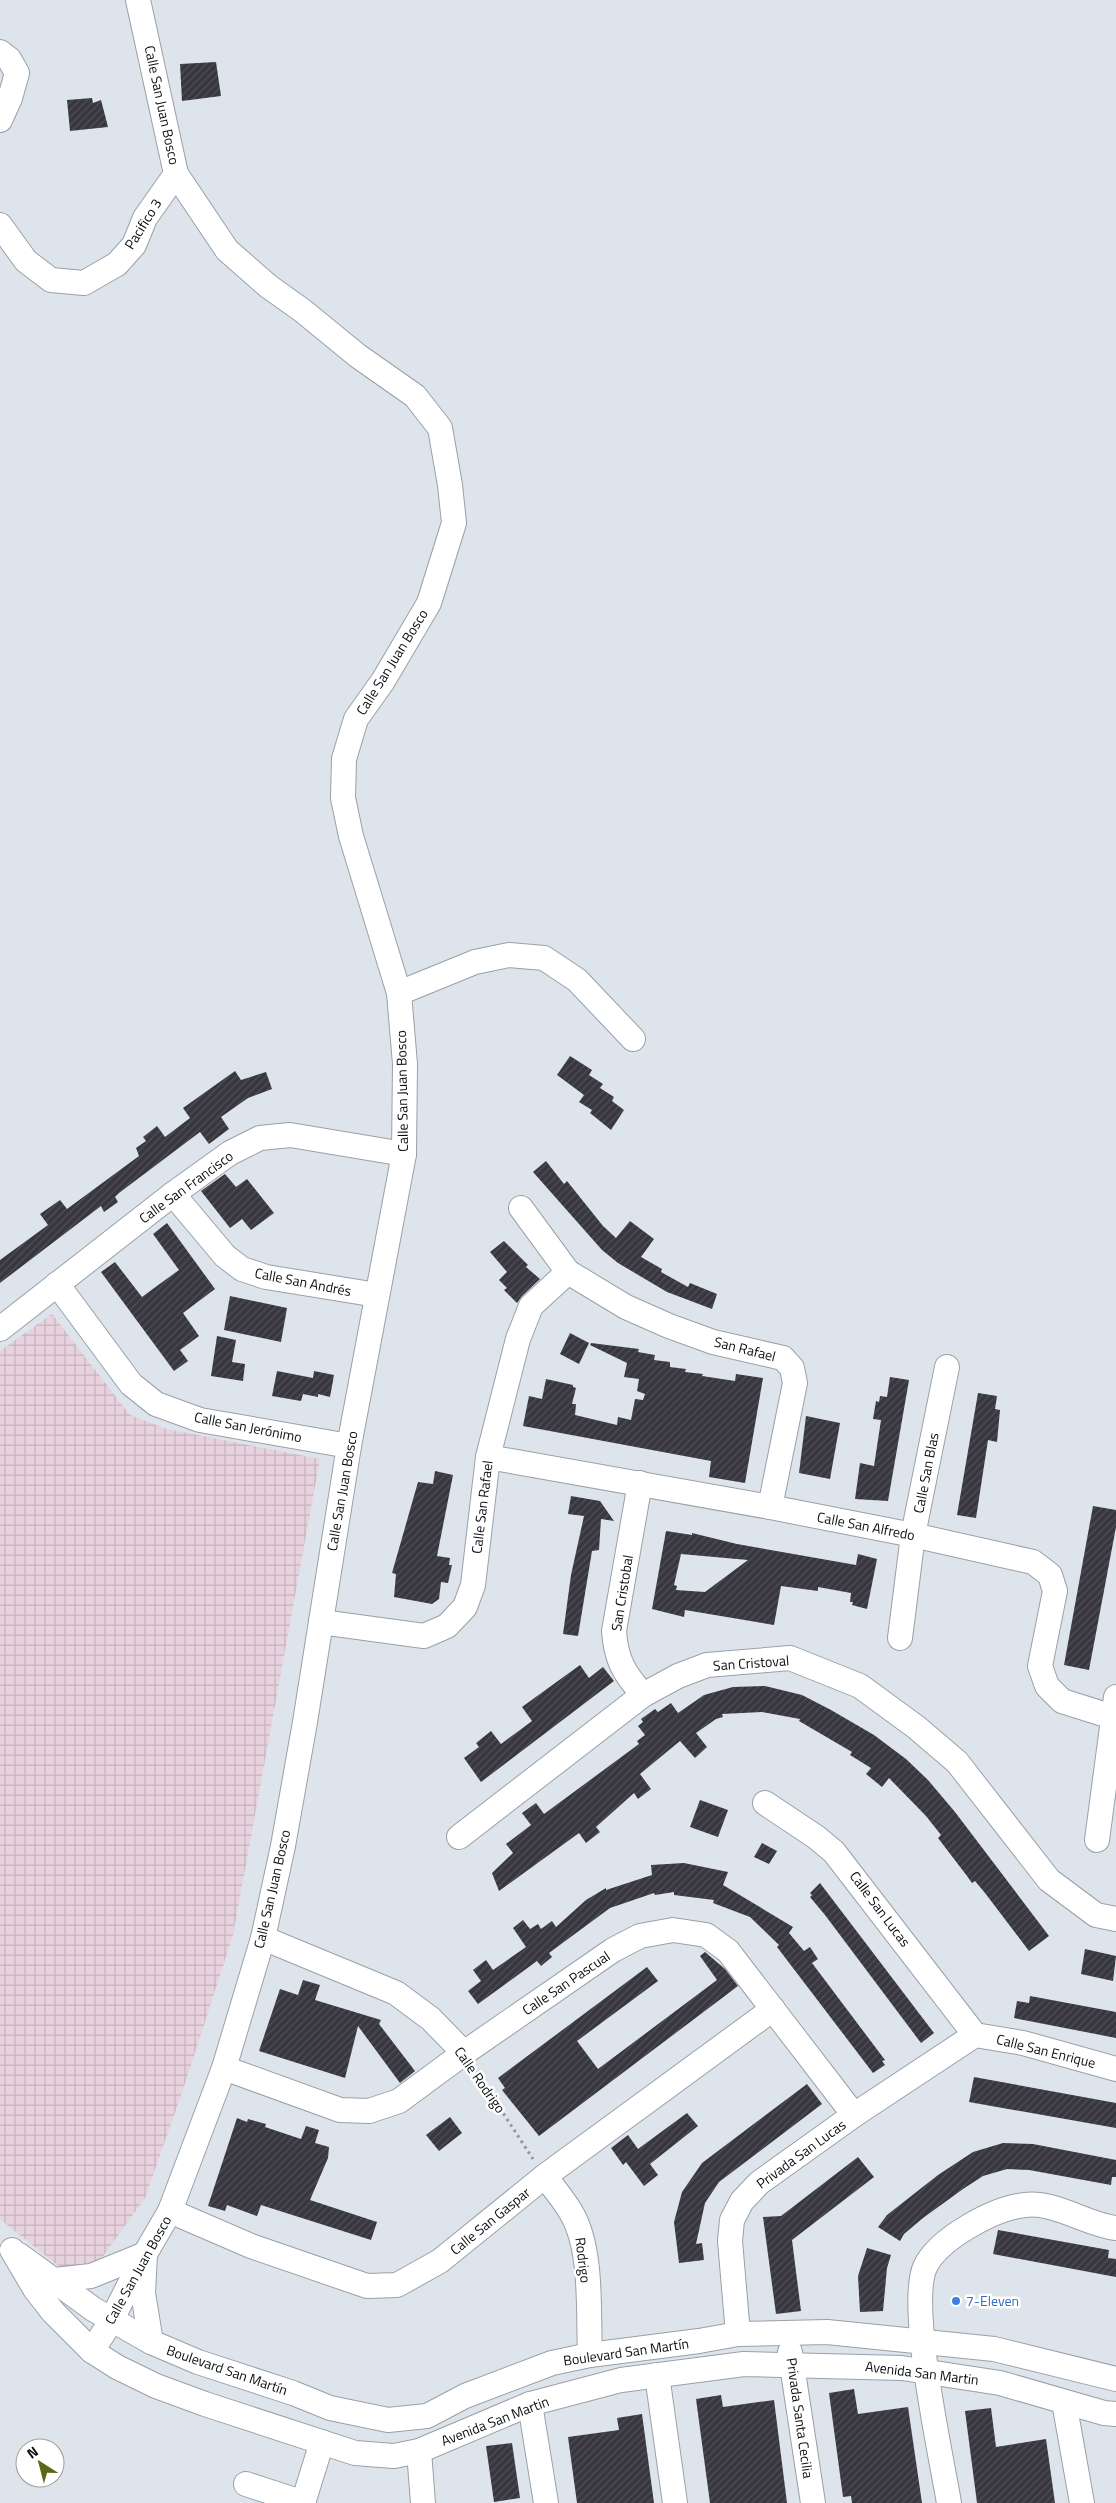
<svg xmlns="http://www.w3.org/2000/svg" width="1116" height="2503" font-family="'Titillium Web',sans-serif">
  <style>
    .industrial { fill: url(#industrial-grid) }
    .building { fill: url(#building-hatch); fill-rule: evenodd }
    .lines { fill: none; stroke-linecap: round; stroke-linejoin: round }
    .minor-casing { stroke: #9aa0a8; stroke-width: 26 }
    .path { stroke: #90959b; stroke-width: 3; stroke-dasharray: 2.5 4; stroke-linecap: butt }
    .minor { stroke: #fff; stroke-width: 24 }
    .shop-dot { fill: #3f7fe0; stroke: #fff; stroke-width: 2 }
    .labels { text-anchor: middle; stroke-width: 5; stroke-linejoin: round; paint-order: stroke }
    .street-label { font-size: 14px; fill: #0b0d10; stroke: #fff }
    .shop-label { font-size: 14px; fill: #366cbe; stroke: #fff; text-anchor: start }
  </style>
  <defs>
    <pattern id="industrial-grid" width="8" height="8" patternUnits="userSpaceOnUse" patternTransform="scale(1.25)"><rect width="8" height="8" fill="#e8d2de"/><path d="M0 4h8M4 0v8" fill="none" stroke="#c6b3bd"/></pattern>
    <pattern id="building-hatch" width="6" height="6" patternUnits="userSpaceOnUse" patternTransform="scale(1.25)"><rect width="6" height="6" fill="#38373f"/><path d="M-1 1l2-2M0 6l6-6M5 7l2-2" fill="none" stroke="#515057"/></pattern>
  </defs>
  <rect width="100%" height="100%" fill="#dde4ec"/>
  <polygon class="industrial" points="52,1314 130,1415 167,1429 320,1459 233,1935 183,2090 145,2198 98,2263 61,2268 0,2219 0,1351"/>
  <g class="building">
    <polygon points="216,62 221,96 182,101 180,64"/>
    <polygon points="92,98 93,103 101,100 108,127 70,131 67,100"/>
    <polygon points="570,1056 592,1070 589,1075 603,1084 600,1088 614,1097 612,1101 624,1110 611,1130 590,1113 592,1110 579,1102 584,1095 557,1075"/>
    <polygon points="235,1071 241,1080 266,1072 272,1089 248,1098 221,1117 229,1129 209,1144 200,1132 119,1193 115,1197 118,1202 104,1212 101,1206 0,1283 0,1260 48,1225 40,1214 60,1200 67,1209 139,1156 136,1148 146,1141 143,1137 157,1126 165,1137 190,1118 183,1108"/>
    <polygon points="546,1161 564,1184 567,1181 603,1226 616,1238 630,1221 654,1239 641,1257 662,1269 661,1272 688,1287 690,1283 717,1294 712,1309 667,1292 618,1263 602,1250 533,1172"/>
    <polygon points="225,1174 236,1187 247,1179 274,1213 251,1230 242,1219 230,1228 201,1191"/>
    <polygon points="167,1223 215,1289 183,1313 199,1336 180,1350 188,1361 174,1371 101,1272 115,1262 142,1297 161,1283 179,1270 153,1234"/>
    <polygon points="504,1241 528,1265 526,1267 540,1279 522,1296 517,1303 504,1290 507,1288 499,1280 507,1272 490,1252"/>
    <polygon points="230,1296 287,1308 281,1342 224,1330"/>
    <polygon points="570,1333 589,1343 579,1364 560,1354"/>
    <polygon points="217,1336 236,1340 232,1362 245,1364 243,1381 211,1376"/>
    <polygon points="591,1343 639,1349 638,1352 655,1355 654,1360 670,1362 670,1367 686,1369 685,1372 703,1374 702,1376 735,1381 736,1374 763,1378 745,1483 709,1477 711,1461 523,1426 529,1396 542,1399 546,1379 573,1385 573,1387 576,1388 572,1404 576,1404 575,1415 617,1425 618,1417 631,1420 635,1399 643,1400 645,1394 637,1391 639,1379 624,1377 627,1363 590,1345"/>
    <polygon points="277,1371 313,1378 314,1371 334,1375 330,1397 318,1394 318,1397 303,1394 301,1401 272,1396"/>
    <polygon points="890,1377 909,1380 888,1501 855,1499 860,1463 874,1466 881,1420 873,1419 876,1401 879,1402 880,1396 887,1397"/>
    <polygon points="978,1393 997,1396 995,1409 1000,1410 997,1442 988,1440 976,1518 957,1515"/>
    <polygon points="806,1416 840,1423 830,1479 799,1473"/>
    <polygon points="435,1471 453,1475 437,1556 450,1558 449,1565 452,1565 448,1583 441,1582 439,1599 432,1604 394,1597 396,1574 392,1573 418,1482 433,1484"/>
    <polygon points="571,1496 600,1501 614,1521 601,1519 599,1550 592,1551 578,1636 563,1634 571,1575 584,1516 568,1514"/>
    <polygon points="1093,1506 1116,1510 1116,1527 1089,1670 1064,1665"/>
    <path d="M 666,1531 L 692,1535 L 692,1533 L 737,1544 L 856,1565 L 858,1554 L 877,1559 L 867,1609 L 852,1605 L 853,1602 L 850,1602 L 851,1593 L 818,1587 L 818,1591 L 781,1586 L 774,1625 L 685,1610 L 684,1617 L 652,1609 ZM 681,1554 L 748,1560 L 705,1592 L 676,1590 L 677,1586 L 674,1585 Z"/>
    <polygon points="580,1665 589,1678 603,1667 614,1681 481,1782 464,1758 479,1747 476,1743 491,1731 501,1744 520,1730 532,1721 522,1707"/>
    <polygon points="765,1686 802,1695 831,1710 874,1735 906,1759 928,1780 955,1812 1049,1936 1029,1951 985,1893 975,1881 972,1883 967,1876 938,1838 941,1835 926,1816 889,1778 882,1787 866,1774 871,1768 850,1755 852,1752 799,1721 800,1719 762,1712 722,1714 723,1717 716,1719 696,1733 707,1747 695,1758 680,1741 640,1774 651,1789 638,1799 634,1793 596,1827 600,1832 586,1843 579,1833 499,1891 492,1873 513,1853 506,1844 531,1825 522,1813 536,1803 544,1814 639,1744 637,1741 645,1735 638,1726 643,1722 641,1719 655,1709 658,1712 671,1703 678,1713 704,1695 733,1687"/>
    <polygon points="700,1800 728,1810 718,1837 690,1827"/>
    <polygon points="762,1843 777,1851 769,1864 754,1857"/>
    <polygon points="684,1863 728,1872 723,1885 793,1927 789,1933 804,1951 810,1947 818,1959 812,1963 885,2060 882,2061 885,2065 873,2073 777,1947 779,1945 750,1917 713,1903 714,1900 674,1895 674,1892 655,1895 654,1893 610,1908 549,1953 552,1957 541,1966 537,1961 478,2004 468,1991 481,1981 473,1970 486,1960 493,1970 526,1947 513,1928 523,1920 530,1929 538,1924 541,1929 552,1921 556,1927 586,1900 606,1888 606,1890 652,1875 651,1865"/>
    <polygon points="820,1883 934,2033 921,2043 825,1915 810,1897 812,1895 810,1893"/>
    <polygon points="1085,1949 1116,1956 1113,1981 1081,1974"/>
    <polygon points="705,1952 725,1969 738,1986 539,2136 502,2090 505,2088 498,2078 647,1967 658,1981 577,2041 598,2069 717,1980 700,1956"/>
    <polygon points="303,1980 320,1985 315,2000 381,2020 379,2024 415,2071 400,2083 358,2026 345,2078 259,2051 280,1989 298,1995"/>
    <polygon points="1030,1996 1116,2012 1116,2038 1014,2018 1017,2001 1029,2003"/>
    <polygon points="974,2077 1116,2103 1116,2128 969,2102"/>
    <polygon points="807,2084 822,2104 719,2182 705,2203 696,2244 702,2243 704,2260 679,2263 674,2222 682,2192 702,2163"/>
    <polygon points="687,2113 698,2126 650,2164 658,2175 644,2186 626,2162 623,2165 611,2148 628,2135 638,2149"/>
    <polygon points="450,2117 462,2133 439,2151 426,2135"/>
    <polygon points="237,2118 247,2122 248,2119 266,2124 265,2127 301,2139 306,2126 319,2130 315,2143 329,2147 328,2158 310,2200 377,2222 371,2240 261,2205 257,2216 227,2205 225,2211 208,2206"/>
    <polygon points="1003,2143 1033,2144 1116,2160 1116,2177 1112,2177 1111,2185 1029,2170 1007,2169 983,2176 963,2189 923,2218 904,2234 900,2241 878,2227 887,2215 938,2175 973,2152"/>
    <polygon points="858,2157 874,2177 792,2240 801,2311 776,2314 763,2217 781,2216"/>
    <polygon points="998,2230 1109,2250 1108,2258 1116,2259 1116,2277 993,2254"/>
    <polygon points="867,2248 891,2255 887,2268 883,2311 860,2312 858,2276"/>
    <polygon points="854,2389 858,2414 908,2407 922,2503 852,2503 851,2496 843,2497 829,2393"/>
    <polygon points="721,2395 723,2407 774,2400 787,2503 710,2503 696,2399"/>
    <polygon points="991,2408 996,2447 1046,2439 1055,2503 977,2503 965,2411"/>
    <polygon points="642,2414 654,2503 577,2503 568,2437 619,2430 617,2418"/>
    <polygon points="512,2443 520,2498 494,2502 486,2446"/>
  </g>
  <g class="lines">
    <g class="minor-casing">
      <g id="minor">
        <polyline points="0,52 9,59 17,73 10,98 0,120"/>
        <polyline points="0,225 26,261 51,280 84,283 117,264 134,245 145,218 176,174"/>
        <polyline points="399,993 475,962 509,955 544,958 577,980 633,1039"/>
        <polyline points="173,1194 225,1256 242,1269 266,1277 377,1295"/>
        <polyline points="521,1208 568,1272 626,1307 669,1326 713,1342 783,1358 792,1368 795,1383 770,1507"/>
        <polyline points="57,1284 131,1384 156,1404 200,1420 349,1446"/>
        <polyline points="0,1329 173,1194 230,1153 260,1138 290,1135 404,1154"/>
        <polyline points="488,1457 770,1507 913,1535 1033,1562 1050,1575 1055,1591 1040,1666 1047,1686 1062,1701 1116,1718"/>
        <path d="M 640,1483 L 614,1631 C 616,1660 624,1673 643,1695"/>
        <polyline points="321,1622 424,1636 447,1626 465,1607 473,1585 488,1457 518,1339 531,1306 568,1272"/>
        <polyline points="900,1638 913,1535 947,1367"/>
        <polyline points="765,1803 816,1837 834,1852 975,2035"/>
        <polyline points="459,1837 643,1695 678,1676 707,1665 790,1658 860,1686 916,1727 957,1762 1049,1880 1096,1915 1116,1919"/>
        <polyline points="1097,1840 1116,1697"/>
        <polyline points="263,1938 396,1993 431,2019 464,2053"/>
        <polyline points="975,2035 1023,2043 1116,2069"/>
        <polyline points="224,2068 340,2110 369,2111 399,2101 464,2053 613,1950 640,1936 673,1930 706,1935 728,1951 854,2115"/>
        <path d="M 545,2176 C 554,2189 565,2201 572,2214 C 593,2251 588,2313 590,2355"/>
        <polyline points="170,2211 251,2246 367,2286 397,2285 440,2261 545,2176 773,2009"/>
        <polyline points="12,2250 35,2289 53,2312 92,2351 117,2367 156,2386 205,2404 355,2453 394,2456 419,2451 530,2404 621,2380 744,2364 902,2368 1000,2383 1104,2413 1116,2414"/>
        <polyline points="19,2255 93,2309 151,2342 198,2362 293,2393 330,2408 388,2420 427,2416 465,2396 552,2363 590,2355 699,2341 738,2334 827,2332 994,2349 1116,2379"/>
        <polyline points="55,2280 91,2276 145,2254 143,2293 151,2342"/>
        <polyline points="738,2334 730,2241 732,2220 742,2201 759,2183 854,2115 975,2035"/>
        <polyline points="92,2351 111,2321 145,2254 170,2211 224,2068 263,1938 283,1846 305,1722 349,1446 404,1154 405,1064 399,993 351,836 343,798 344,759 356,719 383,681 429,603 454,523 450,485 440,428 415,396 358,356 303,311 268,286 227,250 176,174 138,0"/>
        <polyline points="790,2352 813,2503"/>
        <polyline points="657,2375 675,2503"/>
        <polyline points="1064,2402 1082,2503"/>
        <polyline points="530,2404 546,2503"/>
        <polyline points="419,2451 423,2503"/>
        <polyline points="246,2484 304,2503"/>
        <polyline points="303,2503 322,2442"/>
        <path d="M 949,2503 C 941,2455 908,2306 925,2267 C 938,2239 994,2208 1025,2205 C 1054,2201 1088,2225 1116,2228"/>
      </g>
    </g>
    <polyline class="path" points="475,2070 533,2159"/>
    <use href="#minor" class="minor"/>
  </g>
  <circle class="shop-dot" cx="956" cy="2301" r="5"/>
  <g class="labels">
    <g class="street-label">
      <text transform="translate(162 105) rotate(78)" y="5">Calle San Juan Bosco</text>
      <text transform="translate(143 224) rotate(-58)" y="5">Pacifico 3</text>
      <text transform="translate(392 662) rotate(-58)" y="5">Calle San Juan Bosco</text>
      <text transform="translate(402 1091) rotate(-91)" y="5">Calle San Juan Bosco</text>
      <text transform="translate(186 1187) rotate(-36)" y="5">Calle San Francisco</text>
      <text transform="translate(303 1282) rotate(11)" y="5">Calle San Andrés</text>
      <text transform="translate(745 1349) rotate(14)" y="5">San Rafael</text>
      <text transform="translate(248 1427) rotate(11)" y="5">Calle San Jerónimo</text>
      <text transform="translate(926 1473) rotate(-79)" y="5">Calle San Blas</text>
      <text transform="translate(342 1491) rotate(-80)" y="5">Calle San Juan Bosco</text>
      <text transform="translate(482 1507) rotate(-83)" y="5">Calle San Rafael</text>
      <text transform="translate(866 1526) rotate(11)" y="5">Calle San Alfredo</text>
      <text transform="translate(622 1593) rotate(-81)" y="5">San Cristobal</text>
      <text transform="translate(751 1663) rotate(-4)" y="5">San Cristoval</text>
      <text transform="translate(272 1889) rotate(-77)" y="5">Calle San Juan Bosco</text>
      <text transform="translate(880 1909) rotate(53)" y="5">Calle San Lucas</text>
      <text transform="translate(566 1983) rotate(-34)" y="5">Calle San Pascual</text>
      <text transform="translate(1046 2051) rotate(14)" y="5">Calle San Enrique</text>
      <text transform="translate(480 2080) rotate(55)" y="5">Calle Rodrigo</text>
      <text transform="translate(801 2154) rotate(-36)" y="5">Privada San Lucas</text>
      <text transform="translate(490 2221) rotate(-39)" y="5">Calle San Gaspar</text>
      <text transform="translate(583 2260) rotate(83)" y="5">Rodrigo</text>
      <text transform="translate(138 2270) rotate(-61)" y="5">Calle San Juan Bosco</text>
      <text transform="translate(626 2352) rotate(-8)" y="5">Boulevard San Martín</text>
      <text transform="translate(227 2370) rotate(19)" y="5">Boulevard San Martín</text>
      <text transform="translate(922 2373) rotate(7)" y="5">Avenida San Martin</text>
      <text transform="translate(800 2418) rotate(82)" y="5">Privada Santa Cecilia</text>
      <text transform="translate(495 2421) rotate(-21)" y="5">Avenida San Martin</text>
    </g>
    <g class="shop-label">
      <text x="966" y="2306">7-Eleven</text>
    </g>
  </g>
  <g transform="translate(40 2463) rotate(324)"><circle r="24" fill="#ffffff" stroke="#9d9e9f"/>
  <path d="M0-4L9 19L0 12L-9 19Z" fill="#596913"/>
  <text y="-8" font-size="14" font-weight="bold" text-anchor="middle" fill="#0b0d10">N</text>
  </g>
</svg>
